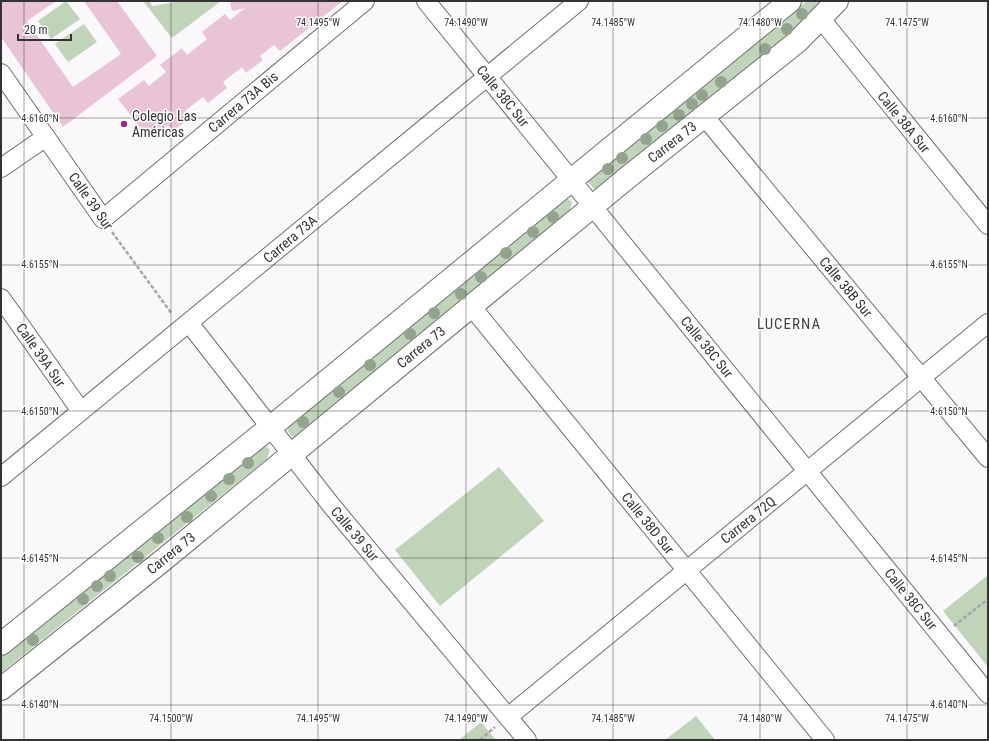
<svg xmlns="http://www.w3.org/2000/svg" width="989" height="741" font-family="'Roboto Condensed',sans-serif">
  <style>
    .green { fill: #c0d4b9 }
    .building { fill: #e9c4d7 }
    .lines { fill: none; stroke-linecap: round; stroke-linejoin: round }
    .minor-casing { stroke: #706d71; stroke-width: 20 }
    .tertiary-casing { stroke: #706d71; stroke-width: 24 }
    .path { stroke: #a7a6a8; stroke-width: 2.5; stroke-dasharray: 4 2; stroke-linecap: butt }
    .minor { stroke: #fff; stroke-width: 18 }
    .tertiary { stroke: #fff; stroke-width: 22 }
    .tree { fill: #93a48c }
    .ticks { fill: none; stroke: #333234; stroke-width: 1; stroke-opacity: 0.45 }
    .poi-dot { fill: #9a2b8a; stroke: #fff; stroke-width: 1.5 }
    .labels { text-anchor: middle; stroke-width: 3; stroke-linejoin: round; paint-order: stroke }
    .street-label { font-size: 14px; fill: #333234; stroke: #fff }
    .poi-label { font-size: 14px; fill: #333234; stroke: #fff; text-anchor: start }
    .neighbourhood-label { font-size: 15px; letter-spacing: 1px; fill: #434144; stroke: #fff }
    .ticks-label { font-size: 10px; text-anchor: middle; fill: #333234; stroke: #fff; stroke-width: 3; stroke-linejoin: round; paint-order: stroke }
  </style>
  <rect width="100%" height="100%" fill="#faf8fb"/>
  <g class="green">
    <polygon points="66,1 80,19 51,39 38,21"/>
    <polygon points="143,1 150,1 152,6 182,1 221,1 172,38"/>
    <polygon points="807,1 822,1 783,44 596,191 585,179"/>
    <polygon points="84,24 97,42 68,62 55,44"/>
    <polygon points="566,197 572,202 570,210 299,436 291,436 288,431 288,427"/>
    <polygon points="263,445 266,446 270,450 267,459 1,673 1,654"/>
    <polygon points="499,467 544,521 440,606 395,550"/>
    <polygon points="988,575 988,667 943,611"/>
    <polygon points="696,716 715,740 665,740"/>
    <polygon points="481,722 496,740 459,740"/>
  </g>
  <g class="building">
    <polygon points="1,1 56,1 27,21 73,87 121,54 84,1 117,1 157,56 63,127 1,37"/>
    <polygon points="230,1 343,1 280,51 274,45 260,56 263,60 246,73 242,67 223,82 227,88 208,103 203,97 185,111 190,118 173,131 168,125 149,139 118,99 144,80 149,86 166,72 160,65 182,48 187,55 207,39 202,32 225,14 230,20 245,8 232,11"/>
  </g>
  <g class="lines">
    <g class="minor-casing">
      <g id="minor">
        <polyline points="426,1 988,694"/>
        <polyline points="821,19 988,225"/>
        <polyline points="1,73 103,219 365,1"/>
        <polyline points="704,116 988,458"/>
        <polyline points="1,168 46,137"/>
        <polyline points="1,298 81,411"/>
        <polyline points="471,306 825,740"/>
        <polyline points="189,323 331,505 527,740"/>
        <polyline points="1,477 579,1"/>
        <polyline points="508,717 988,323"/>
      </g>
    </g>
    <g class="tertiary-casing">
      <g id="tertiary">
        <polyline points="1,644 278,421 790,1"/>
        <polyline points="1,689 162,561 627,178 797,42 837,1"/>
      </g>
    </g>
    <g class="path">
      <polyline points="112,232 172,314"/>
      <polyline points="954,626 988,599"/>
      <polyline points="480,740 495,727"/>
    </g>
    <use href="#minor" class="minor"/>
    <use href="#tertiary" class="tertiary"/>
  </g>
  <g class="tree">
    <circle cx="802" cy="14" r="6"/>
    <circle cx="787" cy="29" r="6"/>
    <circle cx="765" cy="49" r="6"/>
    <circle cx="721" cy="82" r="6"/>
    <circle cx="702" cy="95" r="6"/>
    <circle cx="692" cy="104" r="6"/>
    <circle cx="679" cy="115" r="6"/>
    <circle cx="662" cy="126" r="6"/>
    <circle cx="646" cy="139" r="6"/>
    <circle cx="622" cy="158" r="6"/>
    <circle cx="608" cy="169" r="6"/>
    <circle cx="553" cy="217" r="6"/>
    <circle cx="533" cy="232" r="6"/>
    <circle cx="506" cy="253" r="6"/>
    <circle cx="481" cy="277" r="6"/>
    <circle cx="461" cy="294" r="6"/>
    <circle cx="434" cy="313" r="6"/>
    <circle cx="410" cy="334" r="6"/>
    <circle cx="370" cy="365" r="6"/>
    <circle cx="339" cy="392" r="6"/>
    <circle cx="303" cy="422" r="6"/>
    <circle cx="248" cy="463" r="6"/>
    <circle cx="229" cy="479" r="6"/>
    <circle cx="211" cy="496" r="6"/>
    <circle cx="187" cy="517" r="6"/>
    <circle cx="158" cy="538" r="6"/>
    <circle cx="138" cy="557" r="6"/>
    <circle cx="110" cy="576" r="6"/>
    <circle cx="97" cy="586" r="6"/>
    <circle cx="83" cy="599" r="6"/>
    <circle cx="33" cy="640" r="6"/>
  </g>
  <path class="ticks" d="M 24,1 L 24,740M 171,1 L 171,740M 318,1 L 318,740M 466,1 L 466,740M 613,1 L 613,740M 760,1 L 760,740M 907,1 L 907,740M 1,118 L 988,118M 1,265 L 988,265M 1,411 L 988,411M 1,558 L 988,558M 1,705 L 988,705"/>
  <circle class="poi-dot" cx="124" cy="124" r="4"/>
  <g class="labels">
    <g class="street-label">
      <text transform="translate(503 96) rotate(51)" y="5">Calle 38C Sur</text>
      <text transform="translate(243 102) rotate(-40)" y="5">Carrera 73A Bis</text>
      <text transform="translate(904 122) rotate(51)" y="5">Calle 38A Sur</text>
      <text transform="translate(672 142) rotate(-38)" y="5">Carrera 73</text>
      <text transform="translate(91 201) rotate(55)" y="5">Calle 39 Sur</text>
      <text transform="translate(290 239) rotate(-40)" y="5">Carrera 73A</text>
      <text transform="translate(846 287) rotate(50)" y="5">Calle 38B Sur</text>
      <text transform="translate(421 347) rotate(-39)" y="5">Carrera 73</text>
      <text transform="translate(707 347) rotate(51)" y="5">Calle 38C Sur</text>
      <text transform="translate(41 355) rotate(55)" y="5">Calle 39A Sur</text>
      <text transform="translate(748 520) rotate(-39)" y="5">Carrera 72Q</text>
      <text transform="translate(648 523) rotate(51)" y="5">Calle 38D Sur</text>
      <text transform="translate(355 534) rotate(50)" y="5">Calle 39 Sur</text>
      <text transform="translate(171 553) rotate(-39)" y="5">Carrera 73</text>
      <text transform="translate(911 599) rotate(51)" y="5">Calle 38C Sur</text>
    </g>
    <g class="poi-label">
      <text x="132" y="121">Colegio Las<tspan x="132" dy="16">Américas</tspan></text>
    </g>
    <g class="neighbourhood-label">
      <text x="789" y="329">LUCERNA</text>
    </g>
  </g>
  <g class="ticks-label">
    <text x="318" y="26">74.1495°W</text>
    <text x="466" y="26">74.1490°W</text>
    <text x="613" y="26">74.1485°W</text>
    <text x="760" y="26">74.1480°W</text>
    <text x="907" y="26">74.1475°W</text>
    <text x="40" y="122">4.6160°N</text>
    <text x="949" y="122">4.6160°N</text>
    <text x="40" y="268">4.6155°N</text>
    <text x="949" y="268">4.6155°N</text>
    <text x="40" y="415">4.6150°N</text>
    <text x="949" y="415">4.6150°N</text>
    <text x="40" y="562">4.6145°N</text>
    <text x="949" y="562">4.6145°N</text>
    <text x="40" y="708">4.6140°N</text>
    <text x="949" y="708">4.6140°N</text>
    <text x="171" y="722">74.1500°W</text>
    <text x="318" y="722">74.1495°W</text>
    <text x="466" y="722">74.1490°W</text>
    <text x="613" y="722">74.1485°W</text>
    <text x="760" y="722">74.1480°W</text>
    <text x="907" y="722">74.1475°W</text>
  </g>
  <rect width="989" height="741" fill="none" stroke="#333234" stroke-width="4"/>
  <path d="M18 34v6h53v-6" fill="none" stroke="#333234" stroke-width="2"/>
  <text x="24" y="34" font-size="12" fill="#333234" stroke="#ffffff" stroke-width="3" paint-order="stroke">20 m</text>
</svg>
